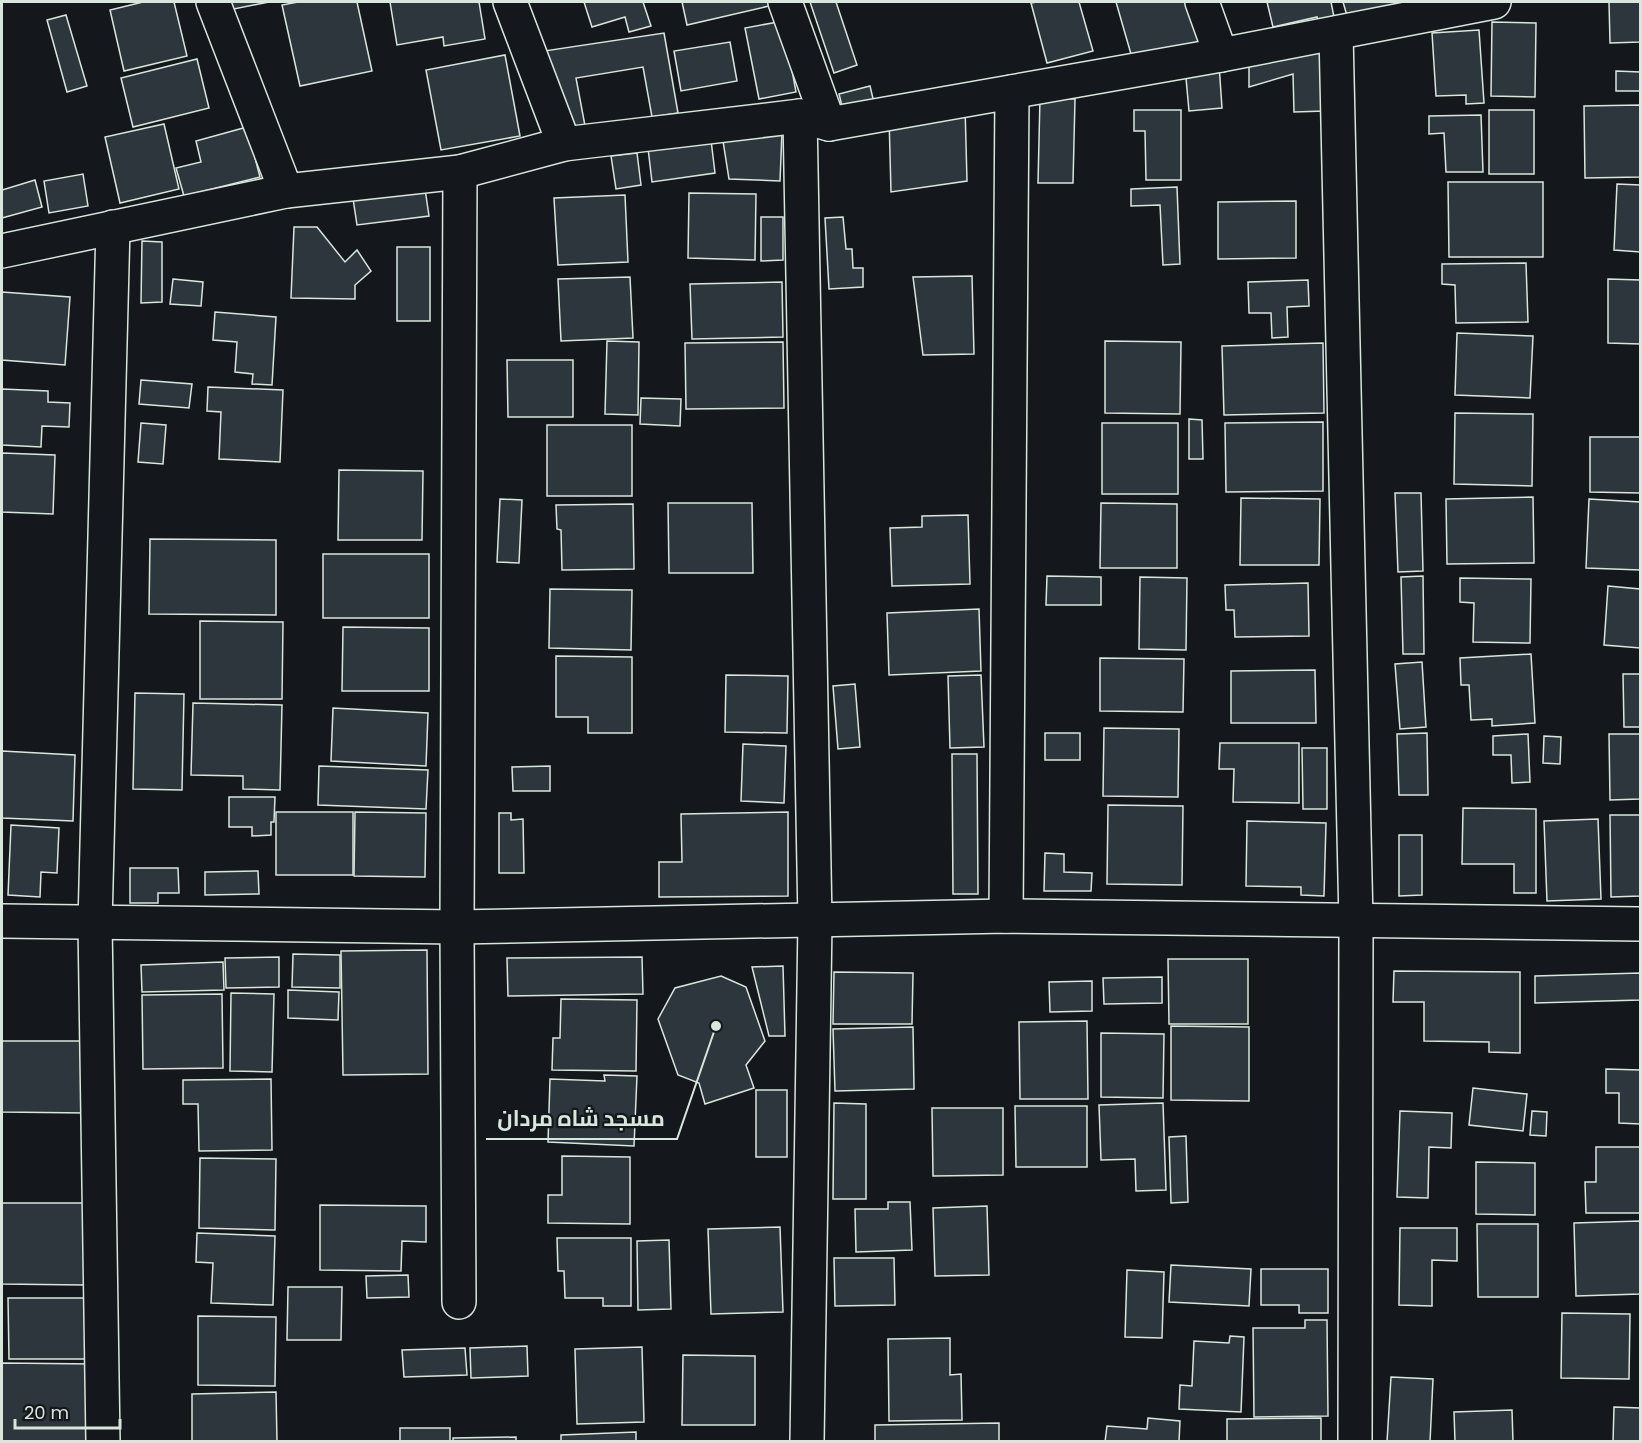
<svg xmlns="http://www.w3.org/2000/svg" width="1642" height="1443" font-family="Poppins,Cairo,sans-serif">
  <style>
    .building { fill: #2c363c; stroke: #d8e6dc; stroke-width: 1.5 }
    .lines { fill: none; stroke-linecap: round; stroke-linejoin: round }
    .minor-casing { stroke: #d8e6dc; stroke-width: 36 }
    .minor { stroke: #14181c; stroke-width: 33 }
    .leader { fill: none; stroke: #d8e6dc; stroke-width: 2 }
    .callout-dot { fill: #d8e6dc; stroke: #14181c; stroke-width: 2 }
    .callout-label { font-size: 22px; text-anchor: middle; font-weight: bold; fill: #d8e6dc; stroke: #14181c; stroke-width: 4.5; stroke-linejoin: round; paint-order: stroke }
  </style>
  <rect width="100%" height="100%" fill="#14181c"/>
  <g class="building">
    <polygon points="143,2 174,2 187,56 124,71 110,10"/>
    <polygon points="226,2 269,2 229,10"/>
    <polygon points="298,2 357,2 372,71 300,86 282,5"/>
    <polygon points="390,2 479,2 485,39 444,46 443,37 397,45"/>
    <polygon points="584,2 643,2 651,26 629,32 625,17 592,27"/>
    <polygon points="682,2 768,2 769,6 687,25"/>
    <polygon points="810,2 836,2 857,65 834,73"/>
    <polygon points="1037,2 1079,2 1093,51 1047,63 1031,3"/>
    <polygon points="1116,2 1193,2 1204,41 1133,61"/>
    <polygon points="1267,2 1331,2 1335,22 1320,26 1317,17 1273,27"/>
    <polygon points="1343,2 1408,2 1348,19"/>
    <polygon points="1609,2 1640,2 1640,42 1610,43"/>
    <polygon points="66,15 87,86 67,92 47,20"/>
    <polygon points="783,21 796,92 759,99 745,28"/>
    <polygon points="1492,22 1536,23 1535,97 1491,96"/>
    <polygon points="1479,30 1484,103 1466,104 1466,95 1436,96 1432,33"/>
    <polygon points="664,33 678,113 652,117 643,67 576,78 586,131 566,135 544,51"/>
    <polygon points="730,42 737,81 681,91 674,51"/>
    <polygon points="1322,46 1325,111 1294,112 1293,74 1249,87 1249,66"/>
    <polygon points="505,55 520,136 441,150 426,70"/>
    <polygon points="197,59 209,108 133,127 121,78"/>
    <polygon points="1219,64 1222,108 1189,111 1185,67"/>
    <polygon points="1616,71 1640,72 1640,91 1616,91"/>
    <polygon points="870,86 875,107 844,114 839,94"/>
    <polygon points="1040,98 1075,99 1073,183 1038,183"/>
    <polygon points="1640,105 1640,177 1585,178 1584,106"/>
    <polygon points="965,106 967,181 891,192 889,117"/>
    <polygon points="1134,110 1181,110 1181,180 1146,180 1145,131 1134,131"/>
    <rect x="1489" y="110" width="45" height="64"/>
    <polygon points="1481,115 1483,172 1446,172 1444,133 1429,134 1429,116"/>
    <polygon points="164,124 179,189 120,203 105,137"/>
    <polygon points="247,127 260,177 184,196 176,168 201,162 196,141"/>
    <polygon points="782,132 780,181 729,179 723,141"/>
    <polygon points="711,140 715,173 652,182 648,148"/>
    <polygon points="637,153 641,185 616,189 611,156"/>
    <polygon points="83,174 88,206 49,213 44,181"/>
    <polygon points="35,180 42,207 2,218 2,190"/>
    <polygon points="424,182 429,216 357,225 352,192"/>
    <polygon points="1448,182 1543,182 1543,257 1449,257"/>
    <polygon points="1617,184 1640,185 1640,252 1614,250"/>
    <polygon points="1177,187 1180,264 1163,265 1160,205 1131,206 1131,189"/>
    <polygon points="689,193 756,194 755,260 688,258"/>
    <polygon points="625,195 628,262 558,265 554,198"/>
    <polygon points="1296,201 1296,258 1218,259 1218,202"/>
    <polygon points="761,217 783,217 783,260 761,261"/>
    <polygon points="843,217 846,249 852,249 853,268 863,268 863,287 829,289 825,218"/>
    <polygon points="294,227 317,227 345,262 357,250 371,271 355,285 355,299 291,298"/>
    <polygon points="142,241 162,242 162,302 141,303"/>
    <rect x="397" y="247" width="33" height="74"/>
    <polygon points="1526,263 1528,322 1456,323 1455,285 1442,284 1442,264"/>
    <polygon points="972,276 974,354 923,355 913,277"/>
    <polygon points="630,277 633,338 561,341 558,279"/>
    <polygon points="173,279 203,282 201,306 170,304"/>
    <polygon points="1608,279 1640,280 1640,344 1608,343"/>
    <polygon points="1308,280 1309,306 1287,307 1288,337 1272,338 1271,313 1249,313 1248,282"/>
    <polygon points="782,282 783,337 692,339 690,284"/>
    <polygon points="2,292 70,297 65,365 2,360"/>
    <polygon points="215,312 276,317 272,385 252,384 253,374 235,372 237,342 213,340"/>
    <polygon points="1457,333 1533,336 1530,398 1455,395"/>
    <polygon points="607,341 639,342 638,415 605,414"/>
    <polygon points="1105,341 1181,342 1180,414 1105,413"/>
    <polygon points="783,342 784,408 686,409 685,343"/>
    <polygon points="1323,343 1324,413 1224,415 1222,346"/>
    <polygon points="507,360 573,360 573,417 508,417"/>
    <polygon points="141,380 192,384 189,408 139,404"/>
    <polygon points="208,387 283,390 280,462 219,459 221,412 207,411"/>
    <polygon points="2,389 48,391 48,402 70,403 69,427 42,426 41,447 2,445"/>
    <polygon points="641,398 681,399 680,426 640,424"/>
    <polygon points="1455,413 1533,414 1532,486 1454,484"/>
    <polygon points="1189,419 1202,420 1203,459 1189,459"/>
    <polygon points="1323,422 1323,491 1226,492 1225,423"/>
    <polygon points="141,423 166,425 163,464 138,462"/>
    <rect x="1102" y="423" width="76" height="71"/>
    <rect x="547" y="425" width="85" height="71"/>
    <polygon points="1590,437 1640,437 1640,493 1590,492"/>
    <polygon points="2,453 55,455 53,514 2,512"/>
    <polygon points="339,470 423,471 422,540 338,540"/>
    <polygon points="1395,493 1421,493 1423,571 1398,572"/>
    <polygon points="1533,497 1534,563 1447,564 1446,499"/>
    <polygon points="1241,498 1320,499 1319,565 1240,565"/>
    <polygon points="500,499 522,500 519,563 497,562"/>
    <polygon points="1589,499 1640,502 1640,570 1586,568"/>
    <polygon points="668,503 752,503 753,573 669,573"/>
    <polygon points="1101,503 1177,504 1177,568 1100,568"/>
    <polygon points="633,504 634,569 562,570 561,530 557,529 556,505"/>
    <polygon points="968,515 970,584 892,586 890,528 922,527 922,516"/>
    <polygon points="150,539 276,540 276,615 149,614"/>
    <rect x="323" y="554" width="106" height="64"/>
    <polygon points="1047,576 1101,577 1101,605 1046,605"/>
    <polygon points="1423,576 1424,654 1403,654 1401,577"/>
    <polygon points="1140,577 1187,578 1186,650 1139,649"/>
    <polygon points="1460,578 1531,579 1530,643 1473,642 1474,603 1460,602"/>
    <polygon points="1308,583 1309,636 1235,637 1234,610 1226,610 1225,585"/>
    <polygon points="1608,586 1640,589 1640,648 1604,645"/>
    <polygon points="550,589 632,590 631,650 549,648"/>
    <polygon points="979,609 981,671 889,675 887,613"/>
    <polygon points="200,621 283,622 282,699 200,699"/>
    <polygon points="343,627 429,628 429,691 342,691"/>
    <polygon points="1531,654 1535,723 1492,726 1492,719 1471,720 1469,685 1461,685 1460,658"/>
    <polygon points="556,656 632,657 632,733 588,733 588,717 556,717"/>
    <polygon points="1100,658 1184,659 1183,712 1100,711"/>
    <polygon points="1422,662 1426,727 1400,729 1395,664"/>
    <polygon points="1315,670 1316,723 1231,723 1231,671"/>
    <polygon points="1623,674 1640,674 1640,727 1624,727"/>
    <polygon points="726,675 788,676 787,733 725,732"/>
    <polygon points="981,675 984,747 950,748 948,676"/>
    <polygon points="855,684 860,747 838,749 833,686"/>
    <polygon points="135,693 184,694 182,790 133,789"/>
    <polygon points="193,703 282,705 280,790 243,789 243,776 191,775"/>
    <polygon points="333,708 428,713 426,766 331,761"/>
    <polygon points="1104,728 1179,729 1178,797 1103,796"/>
    <rect x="1045" y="733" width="35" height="27"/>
    <polygon points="1427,733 1428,795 1399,795 1397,734"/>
    <polygon points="1528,734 1530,782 1512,783 1511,755 1493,755 1493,736"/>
    <polygon points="1609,734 1640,734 1640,799 1610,800"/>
    <polygon points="1544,736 1561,737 1560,764 1543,763"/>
    <polygon points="1220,743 1299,743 1299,803 1233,802 1234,769 1219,769"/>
    <polygon points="743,744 786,746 784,803 741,801"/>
    <polygon points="1302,748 1327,748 1327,809 1303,809"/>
    <polygon points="2,751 75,755 73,821 2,818"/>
    <polygon points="952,754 977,754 978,894 953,894"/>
    <polygon points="319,766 428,770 426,809 318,805"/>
    <polygon points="550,766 550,791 513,791 512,767"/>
    <polygon points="229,797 275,797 274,822 271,822 271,835 252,836 252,827 229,827"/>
    <polygon points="1108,805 1183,806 1182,885 1107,884"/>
    <polygon points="1463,808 1536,809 1536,893 1514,893 1514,864 1462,864"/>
    <rect x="276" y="812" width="77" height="63"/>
    <polygon points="355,812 426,813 425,877 354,876"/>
    <polygon points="788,812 788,896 659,897 659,862 682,862 681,814"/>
    <polygon points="499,813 511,813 511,820 523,819 524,873 499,873"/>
    <polygon points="1610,815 1640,815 1640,896 1611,897"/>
    <polygon points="1598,819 1601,899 1547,901 1544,821"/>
    <polygon points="1247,821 1326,823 1324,896 1301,895 1301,887 1246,886"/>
    <polygon points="11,825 59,828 57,873 41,872 40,897 8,895"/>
    <polygon points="1399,835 1422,835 1422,895 1399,896"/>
    <polygon points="1045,853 1064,854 1064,872 1092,873 1091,891 1044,891"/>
    <polygon points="130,868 178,868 179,893 158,893 158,903 130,903"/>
    <polygon points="258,871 259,894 205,895 205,872"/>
    <polygon points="427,950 428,1074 343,1075 341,951"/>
    <polygon points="293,954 340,955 340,988 292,987"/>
    <polygon points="279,957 279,987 226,988 225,958"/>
    <polygon points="642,957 643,994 508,996 507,958"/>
    <polygon points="1168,959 1248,959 1248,1024 1169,1024"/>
    <polygon points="223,962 224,990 142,992 141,965"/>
    <polygon points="783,966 785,1036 769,1036 752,967"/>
    <polygon points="1394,971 1520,972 1520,1053 1489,1052 1489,1042 1424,1041 1424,1002 1393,1002"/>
    <polygon points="834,972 913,973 912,1024 833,1024"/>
    <polygon points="1640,973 1640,1000 1535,1003 1535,976"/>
    <polygon points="721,976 746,987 765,1041 746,1065 754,1088 705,1104 699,1083 678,1075 658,1019 675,988"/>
    <polygon points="1162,977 1162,1003 1104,1004 1103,978"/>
    <polygon points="1092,981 1092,1011 1050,1012 1049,982"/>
    <polygon points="288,990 339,992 338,1020 288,1018"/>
    <polygon points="231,993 274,994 272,1072 230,1071"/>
    <polygon points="222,994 223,1068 143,1069 142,995"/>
    <polygon points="561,999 637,1000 636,1071 552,1070 553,1038 560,1038"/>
    <polygon points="1087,1021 1088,1099 1020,1099 1019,1022"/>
    <polygon points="1171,1026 1249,1027 1249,1101 1171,1100"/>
    <polygon points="913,1027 914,1089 835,1091 833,1029"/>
    <polygon points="1101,1033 1164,1034 1163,1098 1101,1097"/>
    <polygon points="2,1041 88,1041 87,1113 2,1112"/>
    <polygon points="1606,1069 1640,1070 1640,1124 1619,1123 1619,1093 1606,1093"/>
    <polygon points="604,1075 637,1076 634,1146 548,1142 550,1079 605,1081"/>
    <polygon points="271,1079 272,1150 199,1151 198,1104 183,1104 183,1080"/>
    <polygon points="1473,1088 1527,1094 1523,1131 1469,1125"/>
    <rect x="756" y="1090" width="31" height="67"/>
    <polygon points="834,1103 866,1104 866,1199 833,1199"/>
    <polygon points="1163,1103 1166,1190 1136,1191 1135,1159 1101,1160 1099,1105"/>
    <polygon points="1015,1106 1087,1106 1087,1167 1016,1167"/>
    <polygon points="932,1108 1003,1108 1003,1175 933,1176"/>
    <polygon points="1400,1111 1452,1113 1451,1148 1429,1147 1428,1198 1397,1197"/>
    <polygon points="1532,1111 1547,1112 1546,1136 1530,1135"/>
    <polygon points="1186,1136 1188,1202 1171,1203 1169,1137"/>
    <polygon points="1596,1147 1640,1147 1640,1213 1586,1213 1585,1182 1596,1182"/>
    <polygon points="562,1156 630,1157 630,1224 548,1223 548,1195 562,1195"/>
    <polygon points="200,1158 276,1159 275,1230 199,1228"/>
    <polygon points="1476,1162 1535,1163 1535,1215 1476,1214"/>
    <polygon points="888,1202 910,1202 912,1250 856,1252 855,1209 888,1209"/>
    <polygon points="2,1203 84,1203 84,1285 2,1284"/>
    <polygon points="320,1205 426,1206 426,1242 402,1241 401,1271 320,1270"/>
    <polygon points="987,1206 989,1275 935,1276 933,1208"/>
    <polygon points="1640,1221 1640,1294 1576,1296 1574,1223"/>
    <polygon points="1477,1224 1538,1224 1538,1297 1478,1297"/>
    <polygon points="780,1227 783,1312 711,1314 708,1229"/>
    <polygon points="1400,1228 1457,1228 1457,1261 1432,1260 1432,1306 1399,1305"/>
    <polygon points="197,1233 275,1236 273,1305 211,1303 213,1263 196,1262"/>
    <polygon points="557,1238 631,1238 631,1306 603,1306 603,1298 565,1298 564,1271 558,1271"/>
    <polygon points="669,1240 671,1309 638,1310 637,1241"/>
    <polygon points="834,1258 894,1258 895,1305 835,1306"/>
    <polygon points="1171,1265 1251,1269 1249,1306 1169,1302"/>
    <polygon points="1261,1269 1328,1269 1328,1313 1299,1313 1299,1305 1261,1305"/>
    <polygon points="1127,1270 1164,1272 1162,1338 1125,1337"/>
    <polygon points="408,1275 409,1297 367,1298 366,1276"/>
    <polygon points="288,1287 342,1287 341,1340 287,1340"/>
    <polygon points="8,1298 86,1298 86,1359 9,1359"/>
    <polygon points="1562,1313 1630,1314 1629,1379 1561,1378"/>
    <polygon points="198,1316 276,1317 275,1386 198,1385"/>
    <polygon points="1305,1320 1327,1320 1328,1416 1254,1417 1253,1328 1305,1328"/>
    <polygon points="1230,1336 1244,1337 1241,1412 1179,1409 1180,1385 1192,1386 1194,1341 1229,1343"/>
    <polygon points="950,1338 950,1375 961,1374 962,1420 889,1421 888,1339"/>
    <polygon points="527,1346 528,1376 471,1378 470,1348"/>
    <polygon points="642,1347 644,1422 577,1424 575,1349"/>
    <polygon points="465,1348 467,1375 404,1377 402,1350"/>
    <polygon points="683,1355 755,1356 755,1425 682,1425"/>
    <polygon points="2,1363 95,1364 94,1442 2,1442"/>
    <polygon points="1391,1377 1433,1379 1430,1442 1387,1442"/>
    <polygon points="276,1392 277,1442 192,1442 192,1394"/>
    <polygon points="1614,1407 1640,1408 1640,1442 1613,1442"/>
    <polygon points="1512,1410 1513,1442 1455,1442 1454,1412"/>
    <polygon points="1148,1418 1180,1421 1179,1442 1105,1442 1107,1426 1147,1429"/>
    <polygon points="1321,1418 1321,1442 1227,1442 1227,1419"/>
    <polygon points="999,1423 999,1442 875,1442 875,1425"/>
    <rect x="400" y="1428" width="50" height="14"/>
    <polygon points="636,1432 636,1442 561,1442 561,1435"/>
    <polygon points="516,1437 516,1442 453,1442 453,1438"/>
  </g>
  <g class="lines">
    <g class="minor-casing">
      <g id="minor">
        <polyline points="213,2 286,191"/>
        <polyline points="510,2 564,144"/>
        <polyline points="785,2 829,124"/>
        <polyline points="1202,2 1221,55"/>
        <polyline points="1336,33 1356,922 1355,1442"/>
        <polyline points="800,116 815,921 807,1442"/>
        <polyline points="2,251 286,191 460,172 564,144 800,116 829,124 1221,55 1494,2"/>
        <polyline points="1006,916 1012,92"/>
        <polyline points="2,921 457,927 1006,916 1640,924"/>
        <polyline points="459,1302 457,927 460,172"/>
        <polyline points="103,1442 95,923 113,227"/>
      </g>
    </g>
    <use href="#minor" class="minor"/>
  </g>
  <path class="leader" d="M716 1026L677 1139H486"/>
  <circle class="callout-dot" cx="716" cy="1026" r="6"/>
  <g class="callout-label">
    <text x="581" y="1126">مسجد شاه مردان</text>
  </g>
  <rect width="1642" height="1443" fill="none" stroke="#d8e6dc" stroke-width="6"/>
  <path d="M15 1419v9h105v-9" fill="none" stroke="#d8e6dc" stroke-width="3"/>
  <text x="24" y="1419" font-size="18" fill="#d8e6dc" stroke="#14181c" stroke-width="4.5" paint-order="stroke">20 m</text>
</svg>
